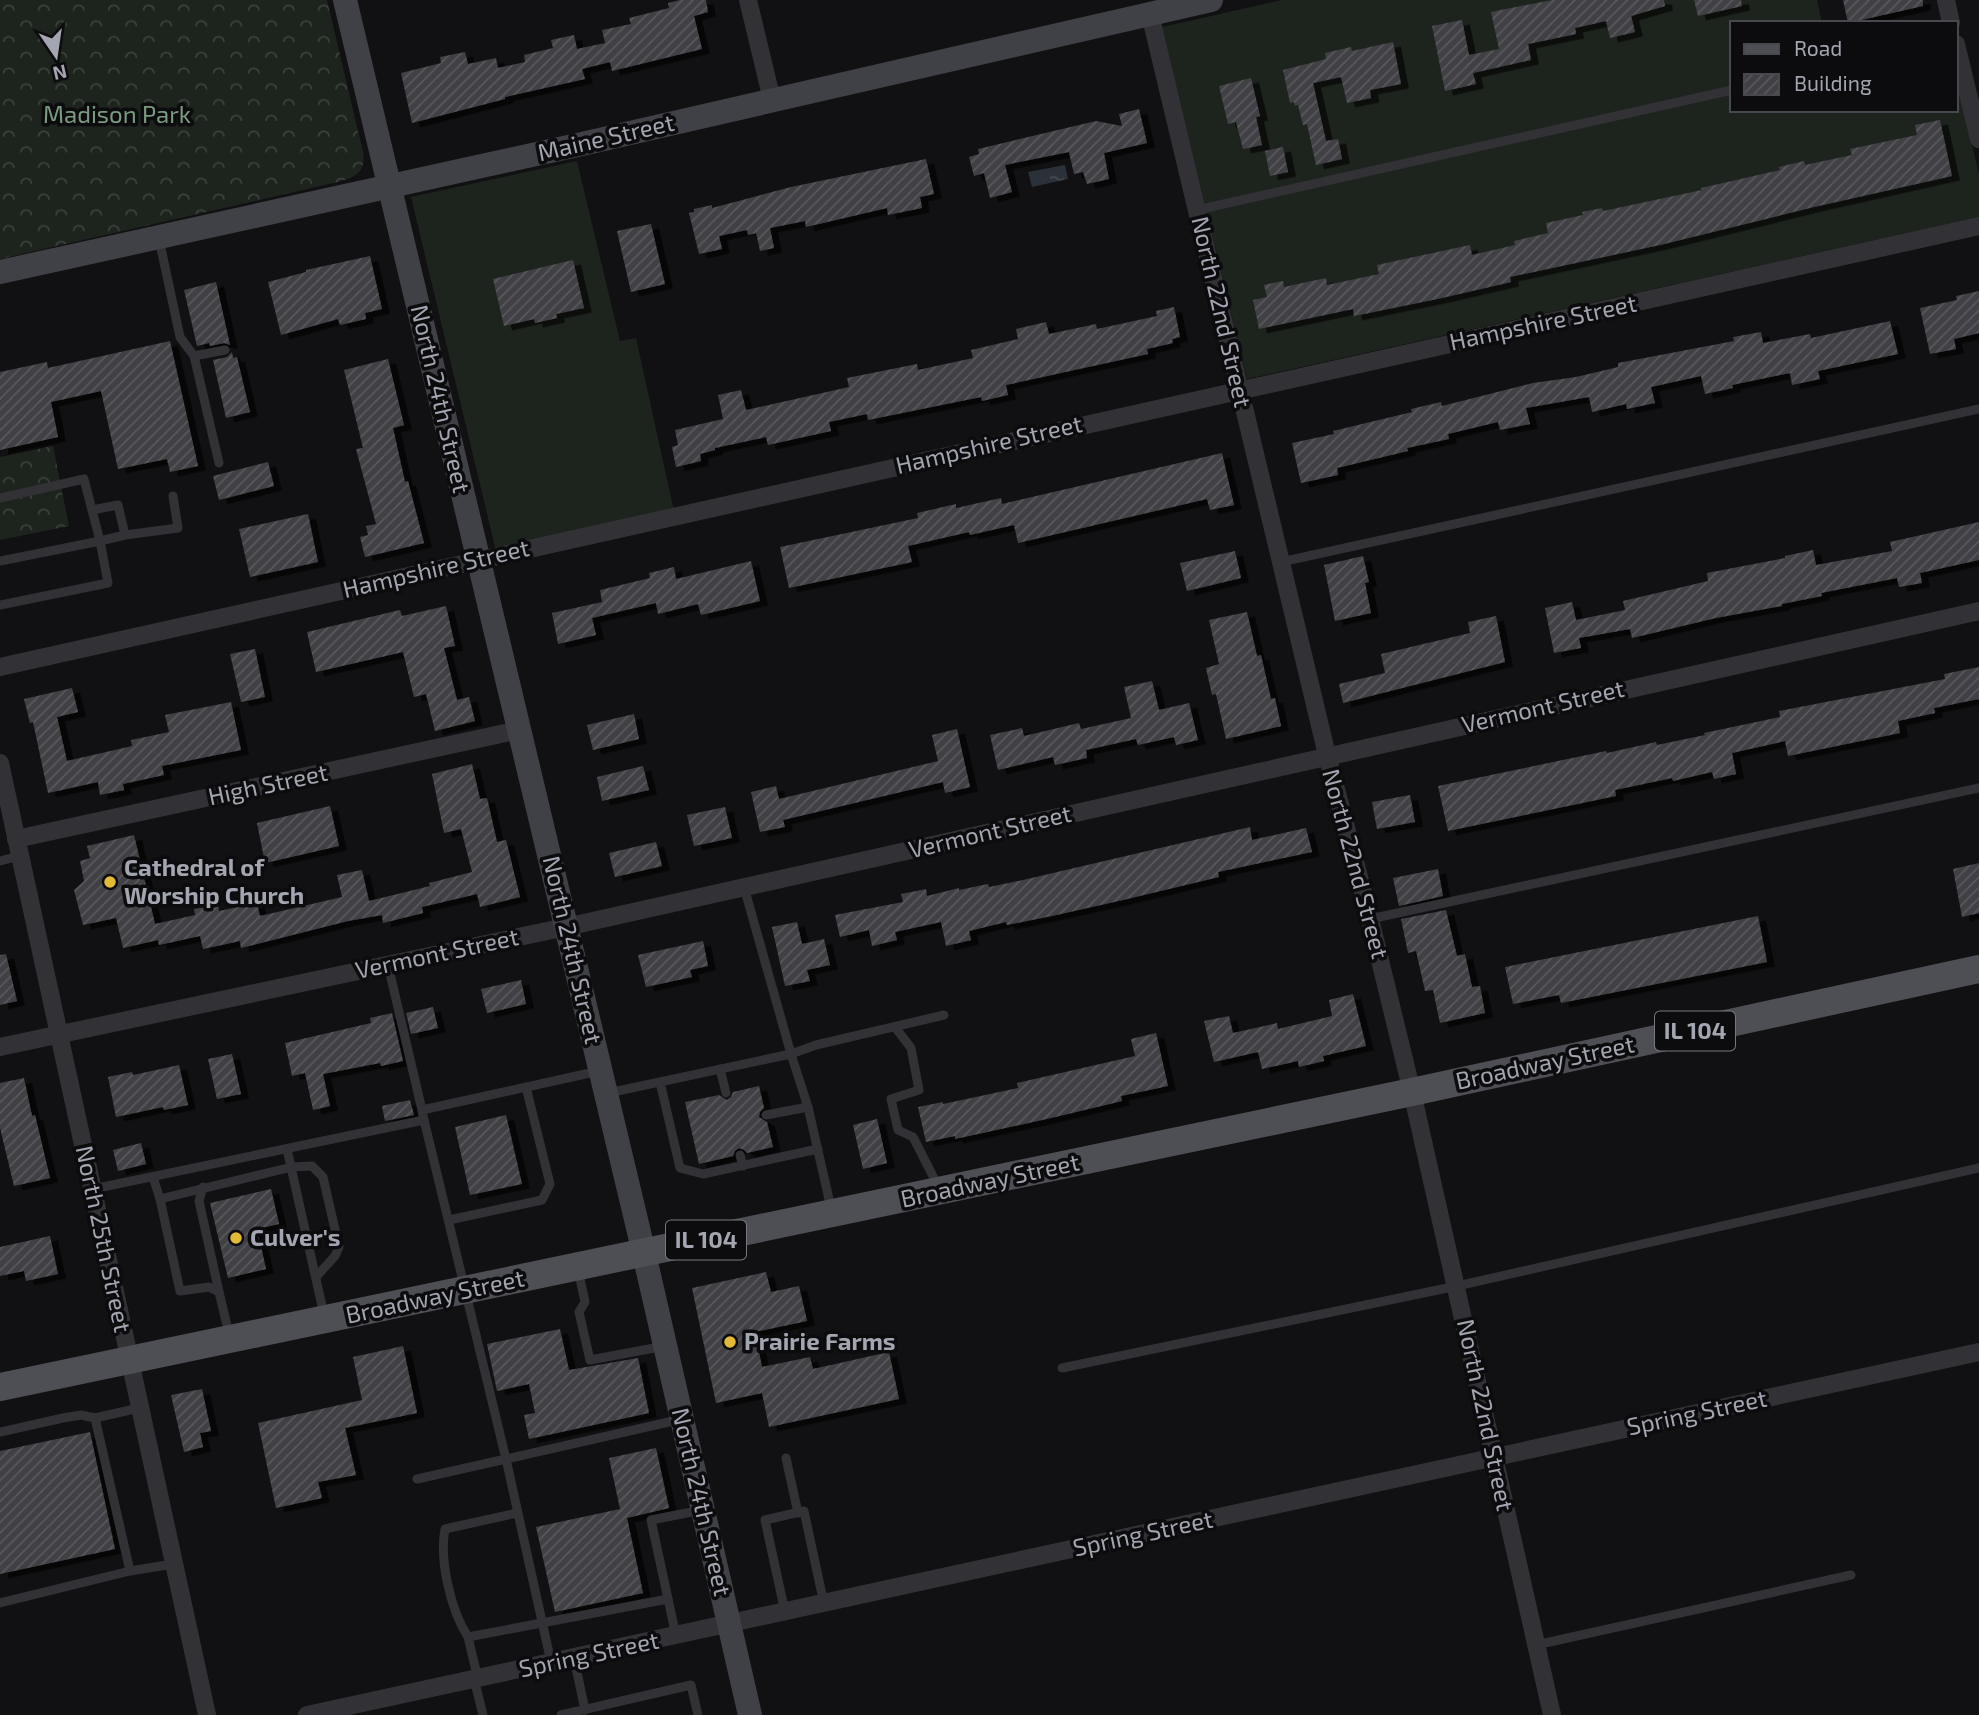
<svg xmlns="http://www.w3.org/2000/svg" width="1979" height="1715" font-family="'Exo 2',sans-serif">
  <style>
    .grass { fill: #1d241e }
    .forest { fill: url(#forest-crowns) }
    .water { fill: url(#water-ripples) }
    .building { fill: url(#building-hatch); filter: url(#shadow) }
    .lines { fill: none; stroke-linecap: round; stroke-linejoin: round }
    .lane { stroke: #323236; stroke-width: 9 }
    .street { stroke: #323236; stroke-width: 18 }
    .secondary { stroke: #404146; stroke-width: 24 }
    .primary { stroke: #4e4f55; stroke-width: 28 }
    .poi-dot { fill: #e2ba38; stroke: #0c0b0d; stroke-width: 2.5 }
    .labels { text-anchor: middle; stroke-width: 7; stroke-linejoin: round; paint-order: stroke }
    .shield { fill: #0c0b0d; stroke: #767880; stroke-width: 2 }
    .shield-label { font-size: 23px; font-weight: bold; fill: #a3a6b1 }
    .park-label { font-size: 24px; fill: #7b9b80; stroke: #0c0b0d }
    .street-label { font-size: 24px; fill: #a3a6b1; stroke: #0c0b0d }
    .poi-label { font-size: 24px; font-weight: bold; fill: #a3a6b1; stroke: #0c0b0d; text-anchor: start }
  </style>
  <defs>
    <pattern id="forest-crowns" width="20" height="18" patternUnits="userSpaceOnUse" patternTransform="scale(1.75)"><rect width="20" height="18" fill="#1d241e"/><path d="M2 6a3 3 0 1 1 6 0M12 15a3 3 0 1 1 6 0" fill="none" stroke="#3b413c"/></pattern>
    <pattern id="water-ripples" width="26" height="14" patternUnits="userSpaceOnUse" patternTransform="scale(1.75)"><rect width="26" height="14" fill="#2b3139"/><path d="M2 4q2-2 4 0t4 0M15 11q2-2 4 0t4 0" fill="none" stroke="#474c53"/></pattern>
    <pattern id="building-hatch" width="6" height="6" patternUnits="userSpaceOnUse" patternTransform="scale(1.75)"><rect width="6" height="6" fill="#404045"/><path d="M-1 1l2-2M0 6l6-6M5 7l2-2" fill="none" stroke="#58595d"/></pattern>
    <filter id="shadow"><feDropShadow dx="8" dy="4.5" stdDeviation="0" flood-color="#0009"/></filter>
  </defs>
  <rect width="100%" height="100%" fill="#111012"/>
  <g class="grass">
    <polygon points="1282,0 1817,0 1822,23 1732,23 1732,110 1956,110 1956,78 1979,174 1979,217 1247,379 1162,27"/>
    <polygon points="577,161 620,341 636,338 674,511 496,551 411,197"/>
  </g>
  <g class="forest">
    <path d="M 0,0 L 327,0 L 363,152 C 366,172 356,177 338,182 L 0,259 Z"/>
    <polygon points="53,446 69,526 0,540 0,457"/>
  </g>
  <polygon class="water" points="1065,165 1068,179 1032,187 1028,172"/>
  <g class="building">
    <polygon points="680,0 706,0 708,12 694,16 702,49 612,71 610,62 582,69 585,79 505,97 505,99 412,123 401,73 441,63 440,57 465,52 468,64 496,58 498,68 525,62 524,55 553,48 551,40 574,35 577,49 605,43 602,30 631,24 629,18 669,8 668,3"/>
    <polygon points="1552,0 1664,0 1665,6 1631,16 1635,32 1610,38 1606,21 1575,28 1576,34 1528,44 1531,60 1473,73 1476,84 1445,91 1432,26 1462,20 1469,55 1499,49 1491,12"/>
    <polygon points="1694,0 1741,0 1742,6 1698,16"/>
    <polygon points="1843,0 1923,0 1923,6 1848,23"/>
    <polygon points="1393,42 1401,84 1370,90 1371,98 1347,103 1341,77 1313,83 1326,141 1338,139 1342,159 1316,165 1307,124 1303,125 1298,105 1295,106 1294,102 1290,103 1283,70 1326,59 1325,53 1351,47 1352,51"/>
    <polygon points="1251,78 1260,116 1256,117 1262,145 1243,149 1236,122 1228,124 1219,86"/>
    <polygon points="1139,109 1147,143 1104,153 1109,179 1087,184 1083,172 1074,174 1069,152 1005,165 1012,192 990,198 984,173 974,176 969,157 979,154 978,149 1096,121 1122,126 1119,114"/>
    <polygon points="1940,120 1952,176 1814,207 1660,245 1510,277 1511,282 1442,298 1354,316 1353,309 1259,329 1253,300 1267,297 1264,285 1283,281 1284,287 1326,278 1327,285 1379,274 1377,265 1470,245 1472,255 1515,245 1514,241 1548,233 1546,223 1583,215 1582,212 1602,208 1603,211 1702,190 1701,188 1780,170 1779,167 1804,161 1805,165 1852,155 1850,149 1917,135 1915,125"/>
    <polygon points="1283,147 1288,172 1270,176 1265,151"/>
    <polygon points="926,159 934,194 920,197 922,208 888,215 887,208 806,227 805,221 770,228 774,248 760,251 756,233 748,235 747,230 719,236 722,249 699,254 689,213 694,212 694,209 712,205 712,208 791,187"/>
    <polygon points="651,224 665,284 631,292 617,231"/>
    <polygon points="370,256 382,309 365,313 366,319 340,325 338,319 281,335 268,282 306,272 306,270"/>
    <polygon points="573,260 584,308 556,314 557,318 535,323 534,319 504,326 493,279"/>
    <polygon points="216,282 230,345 224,343 210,346 209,343 197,346 184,290"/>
    <polygon points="1979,291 1979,333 1954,339 1956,349 1930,354 1920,308 1957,300 1956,296"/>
    <polygon points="1174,307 1180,337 1172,339 1173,343 1147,349 1148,354 1006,385 1008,395 982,401 981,397 868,420 867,414 829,422 831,431 768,445 766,437 715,448 715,450 700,454 701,461 676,467 672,447 678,445 675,430 723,419 718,395 741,390 746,410 849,387 847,378 917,364 918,370 973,358 971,350 1018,339 1016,329 1046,322 1049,334 1096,324 1097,329 1157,316 1156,311"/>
    <polygon points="1890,321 1898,354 1818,371 1820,379 1792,385 1790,373 1732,385 1733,388 1705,394 1701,376 1651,387 1655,403 1627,409 1626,404 1592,412 1589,397 1526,408 1530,424 1500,430 1498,422 1448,434 1449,439 1407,448 1408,451 1337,468 1338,475 1301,483 1292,443 1334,434 1333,431 1412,412 1411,409 1441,402 1442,406 1533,383 1576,377 1618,367 1618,363 1734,341 1733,337 1761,332 1763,343 1810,334 1811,338"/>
    <polygon points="170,341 198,466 170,472 167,459 118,469 101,391 51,402 58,437 0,450 0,372 47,362 48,368"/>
    <polygon points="232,352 233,358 237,357 250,412 226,418 213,360 227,357"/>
    <polygon points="388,359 404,425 393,428 405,482 408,481 424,543 365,557 360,537 368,535 366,526 376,524 356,449 363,448 344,370"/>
    <polygon points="1222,453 1234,505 1210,510 1207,499 1018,543 1014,525 970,535 969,532 908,546 912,562 789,588 780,547 918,518 917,513 956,504 956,508 1001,498 1002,504"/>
    <polygon points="268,462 274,486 219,500 213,476"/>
    <polygon points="308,514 318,562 250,577 239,529"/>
    <polygon points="1979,522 1979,560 1920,573 1922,583 1899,587 1897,578 1821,593 1822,596 1782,604 1782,606 1716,618 1632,638 1630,629 1579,638 1581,648 1554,653 1545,608 1572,602 1576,620 1625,610 1623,601 1708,581 1707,573 1785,558 1785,556 1813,550 1816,565 1892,551 1890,542"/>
    <polygon points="1235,551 1241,578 1187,591 1180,563"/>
    <polygon points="1363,556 1369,582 1365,583 1371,613 1335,621 1324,565"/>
    <polygon points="751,561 760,601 701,615 698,604 658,614 656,603 592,618 596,635 558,644 552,613 602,602 600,590 650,578 649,573 674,567 676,579"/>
    <polygon points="446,606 455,646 444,648 457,700 469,697 475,721 435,731 426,694 414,697 403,652 316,672 307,632 400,610 402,616"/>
    <polygon points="1247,612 1257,656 1261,655 1271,699 1275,698 1281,726 1226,739 1216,694 1212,695 1206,668 1219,664 1209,620"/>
    <polygon points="1496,616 1505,662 1343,703 1339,684 1385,673 1381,654 1470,633 1468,622"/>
    <polygon points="255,649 265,697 241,702 230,654"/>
    <polygon points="1979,667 1979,699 1934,708 1935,713 1898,721 1900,733 1788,756 1785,741 1732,753 1736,774 1714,779 1712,772 1673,781 1672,778 1615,790 1616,796 1448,831 1438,786 1606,751 1607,753 1656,742 1657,745 1705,735 1704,733 1780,717 1779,711 1945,679 1944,674"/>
    <polygon points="1152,681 1159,710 1189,703 1198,740 1176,745 1174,737 1138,745 1136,739 1086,750 1087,758 1055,765 1053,757 998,770 990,735 1022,728 1024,736 1079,723 1081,729 1131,718 1124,687"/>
    <polygon points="72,688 78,712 57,717 67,761 132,746 131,740 169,732 165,715 231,702 241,750 162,766 164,775 123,784 124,790 100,795 98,782 48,793 33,722 30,723 24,699"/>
    <polygon points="634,714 639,739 593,750 587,725"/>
    <polygon points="957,729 970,787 945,793 943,782 783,820 785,827 760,832 751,792 776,786 779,799 938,761 932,735"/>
    <polygon points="472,764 480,799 487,798 497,842 506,840 520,897 480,907 477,894 422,907 423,913 383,923 382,915 348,921 241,948 240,941 203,949 200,936 159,945 158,940 123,948 116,918 83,925 74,890 84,881 80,861 90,858 87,846 134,835 155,924 195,915 194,909 218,904 219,911 257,903 260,916 342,897 337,875 362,870 369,901 430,886 429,883 472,872 461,829 444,833 432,774"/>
    <polygon points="643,766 649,790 602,801 597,777"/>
    <polygon points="1410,795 1415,822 1377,829 1372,802"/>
    <polygon points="330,806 339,846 265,863 257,823"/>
    <polygon points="725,807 732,838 694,846 687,815"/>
    <polygon points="1250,827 1252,840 1306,828 1312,852 1218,872 1219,877 1123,900 1052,916 1007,925 1006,922 969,931 971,940 946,946 941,922 895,932 897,940 872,946 869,930 840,937 835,915 903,902 901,894 926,889 927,896 959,888 959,890 988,884 989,887 1023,880"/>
    <polygon points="656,842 662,866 615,877 609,853"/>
    <polygon points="1979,863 1979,913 1962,917 1953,869"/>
    <polygon points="1438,869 1443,896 1399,906 1393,878"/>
    <polygon points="1446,910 1457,956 1465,954 1472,987 1480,986 1485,1013 1440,1023 1433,990 1425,991 1416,951 1408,953 1401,919"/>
    <polygon points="1758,916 1767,962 1561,1003 1559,995 1513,1004 1505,967"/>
    <polygon points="797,922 802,944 824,939 830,965 807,970 810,981 785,986 772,927"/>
    <polygon points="703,941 708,966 690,970 692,977 646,987 638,955"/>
    <polygon points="6,954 17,1001 0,1005 0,955"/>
    <polygon points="521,980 526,1004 487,1013 481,989"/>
    <polygon points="1353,994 1366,1046 1323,1056 1324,1061 1299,1067 1298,1061 1262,1069 1258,1052 1214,1062 1204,1021 1229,1016 1233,1033 1277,1023 1278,1029 1332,1016 1329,1000"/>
    <polygon points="433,1007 438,1028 411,1034 406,1013"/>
    <polygon points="392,1013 403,1061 381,1066 380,1063 323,1074 330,1106 313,1110 305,1073 292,1076 285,1043 371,1023 370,1018"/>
    <polygon points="1156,1033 1168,1086 1121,1096 1122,1101 1051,1118 955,1139 955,1136 926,1142 918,1107 943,1102 943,1104 1018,1088 1017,1083 1135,1056 1131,1039"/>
    <polygon points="232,1054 241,1094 217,1099 208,1059"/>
    <polygon points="179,1065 188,1105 164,1110 163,1107 116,1117 108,1077 132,1072 133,1075"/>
    <polygon points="24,1078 32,1116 35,1115 50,1178 14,1186 0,1128 0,1083"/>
    <polygon points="759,1086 764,1108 760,1112 759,1117 767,1122 773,1147 747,1153 744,1150 739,1148 735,1151 733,1156 699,1164 685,1102 719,1095 727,1100 731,1097 733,1092"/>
    <polygon points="410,1100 414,1115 385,1121 382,1106"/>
    <polygon points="506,1115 522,1184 470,1195 455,1127"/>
    <polygon points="877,1119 887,1163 863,1169 853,1125"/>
    <polygon points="141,1143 146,1164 118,1171 113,1150"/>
    <polygon points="271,1189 279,1224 257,1229 266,1269 228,1278 210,1203"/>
    <polygon points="50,1236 58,1274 26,1281 24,1271 0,1276 0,1247"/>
    <polygon points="766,1272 771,1292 799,1286 807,1321 755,1332 762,1367 810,1357 813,1369 889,1352 899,1399 769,1427 762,1393 716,1403 692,1288"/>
    <polygon points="560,1329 569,1370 638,1358 649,1413 529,1439 524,1415 535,1413 529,1384 497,1391 487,1344"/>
    <polygon points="403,1346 417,1413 345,1428 356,1475 318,1482 322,1498 276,1508 258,1423 362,1400 353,1357"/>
    <polygon points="202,1389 211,1431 200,1433 203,1447 184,1452 171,1395"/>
    <polygon points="90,1432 115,1549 0,1574 0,1451"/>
    <polygon points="656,1448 669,1508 627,1518 643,1593 555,1612 536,1527 620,1509 609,1458"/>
  </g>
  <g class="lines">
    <g class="lane">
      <polyline points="1197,210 1732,90"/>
      <polyline points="159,239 180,337 194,356 219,463"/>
      <polyline points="194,356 225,350"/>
      <polyline points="0,498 84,479 100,541 0,561"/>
      <polyline points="125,535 178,528 173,496"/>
      <polyline points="1281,562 1979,409"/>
      <polyline points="0,605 108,583 100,541 125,535 118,505 92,510"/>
      <polyline points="0,861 20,856"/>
      <polyline points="744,887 791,1054 816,1045 944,1015"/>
      <polyline points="1370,919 1979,788"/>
      <polyline points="388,965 422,1110"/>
      <polyline points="895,1027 911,1048 919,1090 891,1099 898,1130 913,1137 938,1186"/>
      <polyline points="720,1069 726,1093"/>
      <polyline points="599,1071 422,1110 424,1120 506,1459 682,1419"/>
      <polyline points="660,1082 680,1168 703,1174 818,1149"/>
      <polyline points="608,1093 791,1054 808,1107 831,1208"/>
      <polyline points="766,1115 808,1107"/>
      <polyline points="287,1149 324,1315"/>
      <polyline points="740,1155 743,1166"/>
      <polyline points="153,1177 160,1199"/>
      <polyline points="203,1187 199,1201 219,1292"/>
      <polyline points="93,1189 424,1120"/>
      <polyline points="449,1220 542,1200 550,1184 526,1087"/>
      <polyline points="578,1269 585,1302 579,1312 590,1360 665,1346"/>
      <polyline points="229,1334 219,1292 209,1287 180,1291 160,1199 292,1167 312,1166 323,1177 339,1247 335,1256 316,1277"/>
      <polyline points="1062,1368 1457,1286 1979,1168"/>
      <polyline points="95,1418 130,1571"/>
      <polyline points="0,1432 63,1418 81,1415 95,1418 139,1408"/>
      <polyline points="786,1458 798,1513"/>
      <polyline points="417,1479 506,1459 551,1662"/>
      <polyline points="0,1603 130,1571 173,1564"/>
      <polyline points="785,1612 765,1520 804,1511 824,1604"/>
      <polyline points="676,1636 651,1520 702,1510"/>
      <path d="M 468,1637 C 451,1611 439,1560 445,1529 L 517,1513"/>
      <polyline points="1536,1645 1851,1575"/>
      <polyline points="574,1658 585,1710"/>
      <polyline points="474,1679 483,1715"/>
      <polyline points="478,1679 468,1637 668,1599"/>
      <polyline points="561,1715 691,1685 698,1715"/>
    </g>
    <g class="street">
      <polyline points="748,0 772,100"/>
      <polyline points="1946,0 1951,23"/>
      <polyline points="1150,14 1327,755 1370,919 1412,1092 1552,1715"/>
      <polyline points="1956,44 1979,139"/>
      <polyline points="0,667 1979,226"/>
      <polyline points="0,763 207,1715"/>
      <polyline points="16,839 519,730"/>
      <polyline points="0,1047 566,927 1979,611"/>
      <polyline points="307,1715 1979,1352"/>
    </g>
    <g class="secondary">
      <polyline points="345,0 639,1232 750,1715"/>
      <polyline points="0,272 582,144 1211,0"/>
    </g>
    <polyline class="primary" points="0,1387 1412,1092 1979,969"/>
  </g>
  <g class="poi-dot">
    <circle cx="110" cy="882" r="7"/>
    <circle cx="236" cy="1238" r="7"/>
    <circle cx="730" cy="1342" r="7"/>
  </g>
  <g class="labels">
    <g class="shield">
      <rect x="1655" y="1011.5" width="80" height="39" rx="5"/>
      <rect x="666" y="1220.5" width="80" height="39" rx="5"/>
    </g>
    <g class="shield-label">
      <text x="1695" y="1039">IL 104</text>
      <text x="706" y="1248">IL 104</text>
    </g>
    <g class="park-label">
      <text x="117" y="123">Madison Park</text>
    </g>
    <g class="street-label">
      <text transform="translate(606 138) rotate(-13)" y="8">Maine Street</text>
      <text transform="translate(1221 312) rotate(77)" y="8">North 22nd Street</text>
      <text transform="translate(1543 323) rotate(-12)" y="8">Hampshire Street</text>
      <text transform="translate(440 399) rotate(77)" y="8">North 24th Street</text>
      <text transform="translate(989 445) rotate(-13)" y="8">Hampshire Street</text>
      <text transform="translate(436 569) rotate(-13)" y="8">Hampshire Street</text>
      <text transform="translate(1543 707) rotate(-13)" y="8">Vermont Street</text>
      <text transform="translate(268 785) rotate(-12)" y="8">High Street</text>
      <text transform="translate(990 832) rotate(-13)" y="8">Vermont Street</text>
      <text transform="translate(1355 864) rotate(75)" y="8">North 22nd Street</text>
      <text transform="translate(572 950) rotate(77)" y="8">North 24th Street</text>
      <text transform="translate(437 954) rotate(-12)" y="8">Vermont Street</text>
      <text transform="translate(1545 1063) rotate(-12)" y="8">Broadway Street</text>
      <text transform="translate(990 1181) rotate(-12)" y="8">Broadway Street</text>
      <text transform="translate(103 1239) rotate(78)" y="8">North 25th Street</text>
      <text transform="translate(435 1297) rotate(-12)" y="8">Broadway Street</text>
      <text transform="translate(1697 1413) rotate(-12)" y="8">Spring Street</text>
      <text transform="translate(1485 1415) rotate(78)" y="8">North 22nd Street</text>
      <text transform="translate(701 1502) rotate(77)" y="8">North 24th Street</text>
      <text transform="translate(1143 1534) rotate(-12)" y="8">Spring Street</text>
      <text transform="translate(589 1655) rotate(-12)" y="8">Spring Street</text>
    </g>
    <g class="poi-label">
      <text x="124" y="876">Cathedral of<tspan x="124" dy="28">Worship Church</tspan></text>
      <text x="250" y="1246">Culver's</text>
      <text x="744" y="1350">Prairie Farms</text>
    </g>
  </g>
  <rect x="1730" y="21" width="228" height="91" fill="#0c0b0d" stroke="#48494f" stroke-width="2"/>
  <rect x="1744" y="44" width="35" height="10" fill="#4e4f55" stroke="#48494f" stroke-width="2"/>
  <text x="1794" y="56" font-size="21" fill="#a3a6b1">Road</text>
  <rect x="1744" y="74" width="35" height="21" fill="url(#building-hatch)" stroke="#48494f" stroke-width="2"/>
  <text x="1794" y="91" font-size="21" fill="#a3a6b1">Building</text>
  <g transform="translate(56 56) rotate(167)" stroke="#0c0b0d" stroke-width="5" paint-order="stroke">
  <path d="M0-5L12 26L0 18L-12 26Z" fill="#a3a6b1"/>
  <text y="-10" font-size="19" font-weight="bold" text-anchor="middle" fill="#a3a6b1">N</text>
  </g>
</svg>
